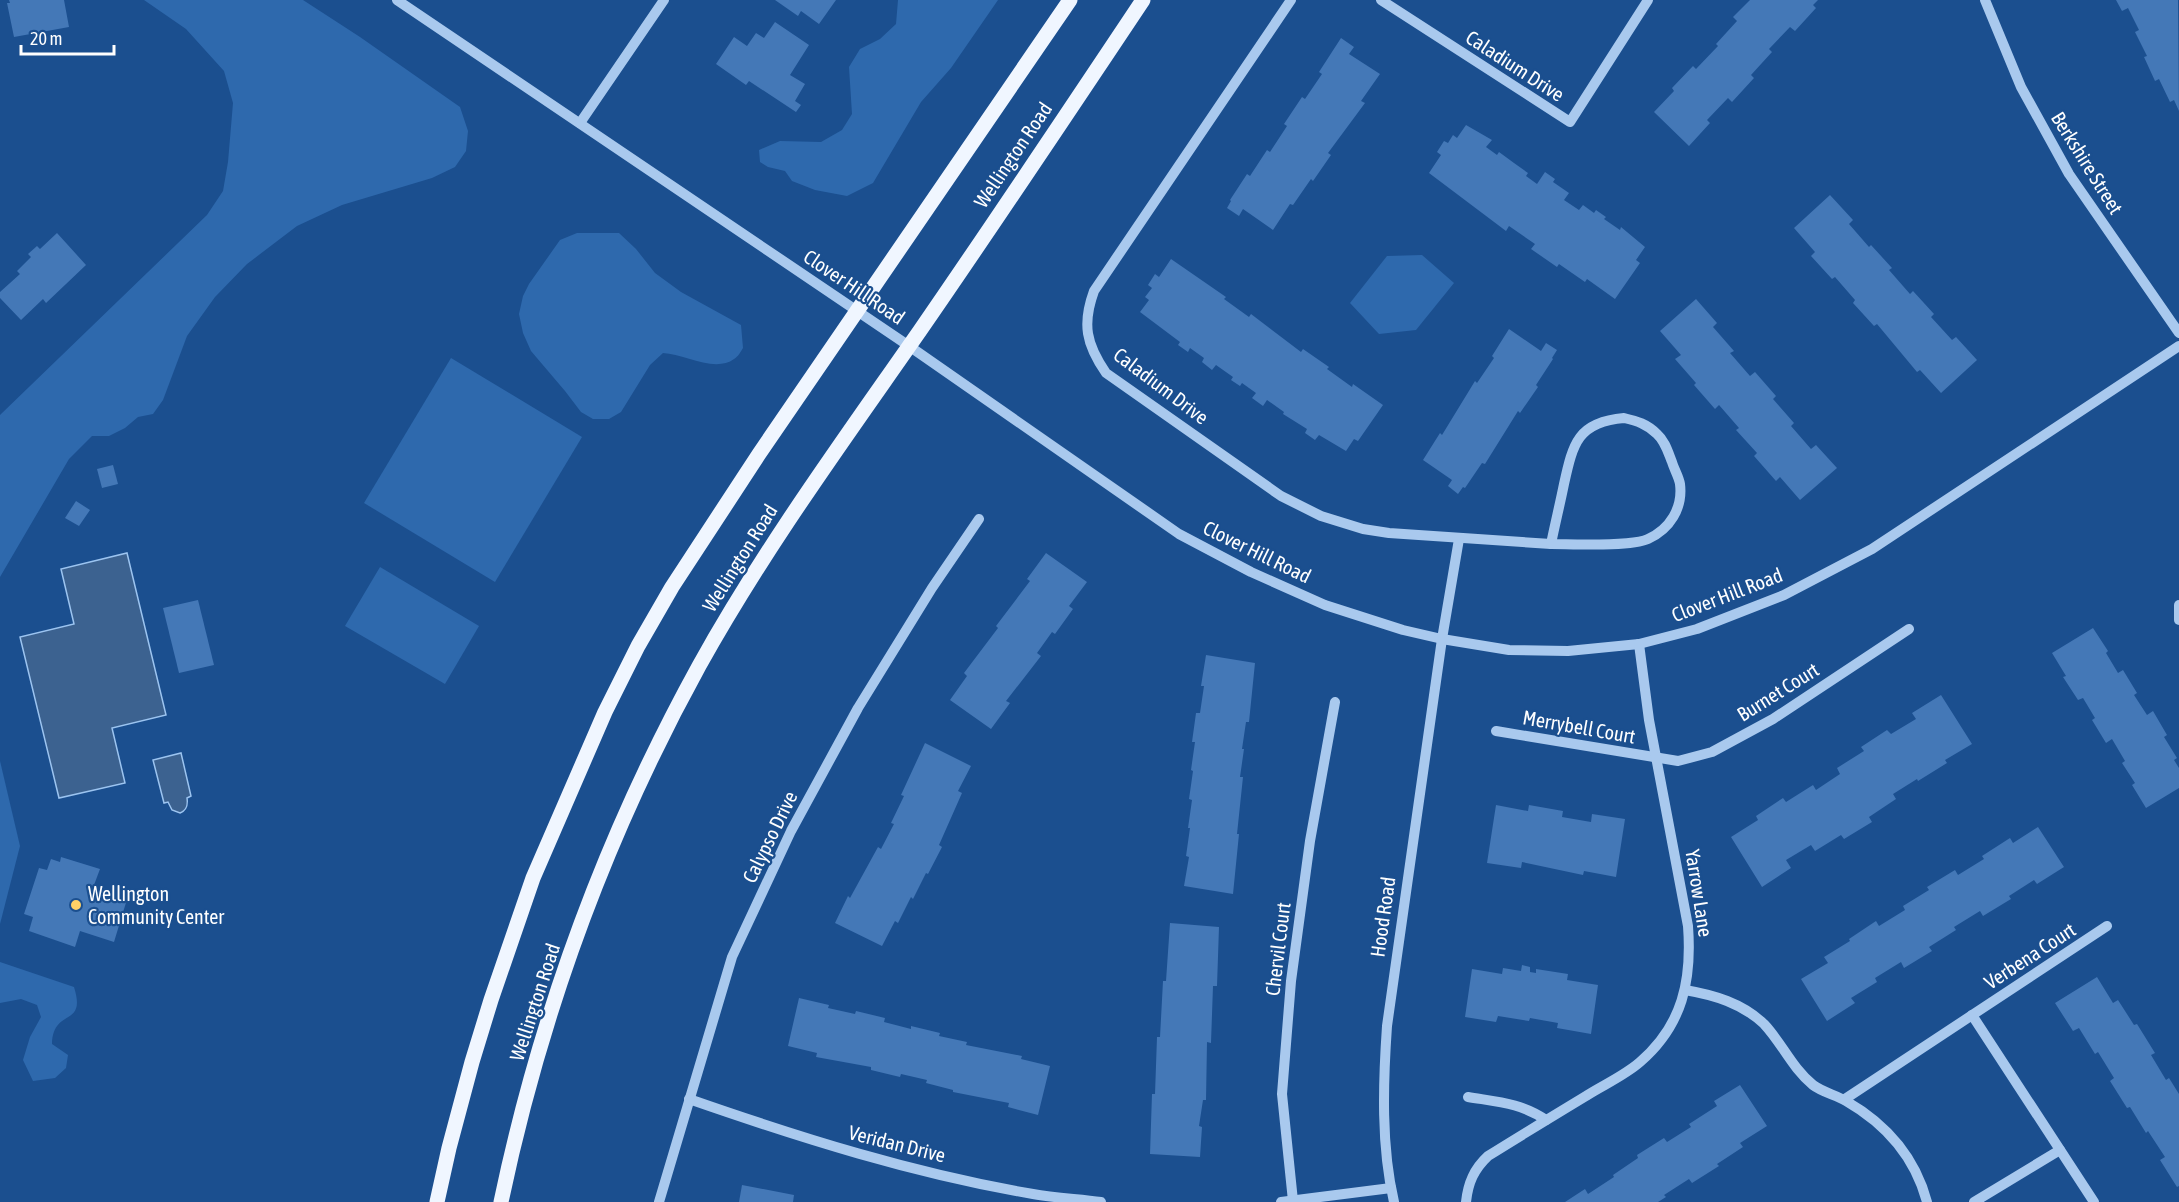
<svg xmlns="http://www.w3.org/2000/svg" width="2179" height="1202" font-family="'Asap Condensed',sans-serif">
  <style>
    .green { fill: #2e69ad }
    .water { fill: #3c6290; stroke: #9cc4f0; stroke-width: 1.5 }
    .building { fill: #4478b7 }
    .lines { fill: none; stroke-linecap: round; stroke-linejoin: round }
    .minor { stroke: #a9c9ee; stroke-width: 10 }
    .major { stroke: #f0f6ff; stroke-width: 15 }
    .poi-dot { fill: #ffd166; stroke: #1b4f8f; stroke-width: 2 }
    .labels { text-anchor: middle; stroke-width: 4.5; stroke-linejoin: round; paint-order: stroke }
    .street-label { font-size: 20px; fill: #fff; stroke: #1b4f8f }
    .poi-label { font-size: 20px; fill: #fff; stroke: #1b4f8f; text-anchor: start }
  </style>
  <rect width="100%" height="100%" fill="#1b4f8f"/>
  <g class="green">
    <polygon points="144,0 303,0 360,37 460,107 468,131 466,151 455,167 432,178 342,205 297,226 247,264 215,297 187,336 163,400 153,414 138,417 125,428 109,436 92,436 69,459 0,577 0,415 207,215 223,191 228,162 233,103 224,71 186,29"/>
    <polygon points="898,0 998,0 951,68 921,102 873,183 847,196 815,190 792,181 785,171 768,167 760,162 759,150 780,141 821,142 842,130 852,114 849,67 860,49 880,39 896,24"/>
    <path d="M 577,233 L 619,233 L 636,249 L 655,273 L 681,292 L 741,325 L 743,348 C 741,351 738,357 734,359 C 715,373 684,354 663,353 L 650,365 L 621,412 L 609,419 L 593,419 L 581,412 L 565,391 L 531,351 L 523,333 L 519,314 L 523,296 L 529,284 L 560,240 Z"/>
    <polygon points="1422,255 1454,283 1416,330 1379,334 1350,303 1387,256"/>
    <polygon points="451,358 582,437 495,582 364,503"/>
    <polygon points="380,567 479,626 445,684 345,626"/>
    <polygon points="0,761 20,846 0,924"/>
    <path d="M 0,962 L 74,987 C 87,1028 53,1007 52,1044 L 68,1055 L 66,1068 L 55,1078 L 33,1081 L 23,1060 L 30,1037 L 41,1017 L 37,1005 L 21,999 L 0,1003 Z"/>
  </g>
  <g class="water">
    <polygon points="127,553 166,715 112,728 125,783 59,798 20,637 74,624 61,569"/>
    <path d="M 181,753 L 191,796 L 187,798 C 188,805 187,810 180,813 L 172,810 L 168,802 L 164,803 L 153,760 Z"/>
  </g>
  <g class="building">
    <polygon points="9,0 64,0 69,27 14,37 7,3 10,3"/>
    <polygon points="775,0 836,0 819,24 801,11 798,16"/>
    <polygon points="1750,0 1818,0 1813,5 1816,8 1795,31 1790,27 1769,49 1772,52 1751,75 1754,78 1732,102 1728,98 1707,120 1710,123 1689,146 1654,112 1674,91 1672,88 1693,66 1696,69 1718,46 1716,44 1737,21 1733,17"/>
    <polygon points="2116,0 2178,0 2179,111 2174,100 2170,102 2159,79 2155,81 2144,57 2147,56 2135,32 2139,30 2128,8 2122,11"/>
    <polygon points="775,22 809,45 790,75 805,84 795,101 801,105 796,112 749,81 746,85 716,64 734,37 747,46 756,33 764,38"/>
    <polygon points="1341,38 1354,47 1349,54 1380,74 1361,101 1365,103 1328,153 1331,155 1313,181 1311,179 1293,205 1290,204 1273,230 1243,209 1239,216 1227,208 1231,201 1230,200 1247,174 1250,176 1267,150 1270,152 1287,126 1284,124 1302,97 1305,99 1322,74 1319,72"/>
    <polygon points="1466,125 1492,140 1486,147 1497,155 1499,152 1514,163 1528,173 1526,176 1537,184 1545,172 1555,179 1553,182 1569,193 1564,200 1579,210 1583,205 1594,213 1596,210 1606,217 1604,219 1620,230 1621,227 1645,247 1636,260 1640,263 1615,299 1587,279 1585,282 1559,264 1557,267 1531,249 1535,244 1509,226 1506,231 1429,173 1441,155 1437,152 1444,141 1448,143 1453,135 1457,138"/>
    <polygon points="1830,195 1853,220 1849,224 1869,247 1871,245 1892,268 1889,270 1910,294 1913,291 1934,314 1931,317 1952,340 1956,337 1977,360 1941,393 1920,370 1917,372 1877,324 1874,326 1853,303 1855,300 1835,277 1832,279 1811,256 1815,252 1794,228"/>
    <polygon points="57,233 86,265 46,303 43,299 21,320 0,298 0,292 20,274 17,271 31,257 28,254 37,246 40,249"/>
    <polygon points="1171,259 1226,297 1224,299 1249,317 1251,314 1301,352 1303,349 1329,367 1327,369 1352,387 1353,384 1383,405 1358,441 1354,439 1346,451 1319,435 1315,440 1305,433 1307,429 1283,414 1284,412 1267,400 1263,406 1252,398 1256,393 1242,383 1240,386 1231,380 1233,377 1216,365 1212,370 1202,362 1204,358 1190,348 1188,352 1178,345 1180,342 1140,312 1149,300 1145,297 1152,288 1148,285 1155,274 1159,277"/>
    <polygon points="1696,299 1717,323 1713,327 1734,351 1730,353 1750,376 1755,372 1776,396 1773,399 1794,423 1791,426 1811,449 1816,445 1837,468 1800,500 1780,477 1776,481 1754,456 1757,453 1736,430 1739,428 1719,405 1715,409 1694,385 1696,383 1675,359 1681,355 1660,331"/>
    <polygon points="1509,329 1541,351 1546,343 1557,350 1552,358 1553,359 1536,385 1538,387 1520,413 1518,411 1485,464 1482,463 1465,488 1463,487 1458,494 1448,486 1452,480 1423,460 1440,433 1442,435 1475,381 1477,383 1494,358 1492,356"/>
    <polygon points="113,465 118,484 102,488 97,469"/>
    <polygon points="76,501 90,510 79,526 65,518"/>
    <polygon points="1046,553 1087,582 1069,606 1073,609 1055,634 1052,632 1037,653 1041,656 1006,701 1010,703 991,729 950,700 967,676 964,673 998,628 996,626 1030,581 1027,579"/>
    <polygon points="198,600 214,665 179,673 163,608"/>
    <polygon points="2093,628 2108,651 2106,653 2118,673 2123,670 2137,693 2134,695 2147,715 2153,711 2167,735 2164,737 2177,758 2174,760 2179,768 2179,788 2146,808 2132,785 2135,783 2122,763 2125,761 2112,739 2106,743 2092,720 2095,718 2083,698 2078,700 2063,677 2066,676 2052,653"/>
    <polygon points="1206,655 1255,663 1249,722 1246,722 1242,749 1244,749 1240,777 1243,777 1237,834 1239,834 1233,894 1184,886 1189,857 1186,856 1190,828 1188,828 1192,800 1189,799 1193,771 1191,770 1195,742 1192,742 1196,713 1200,713 1204,686 1201,686"/>
    <polygon points="1941,695 1972,744 1945,760 1947,763 1918,781 1917,779 1893,794 1896,799 1869,817 1872,822 1844,839 1841,835 1815,851 1811,845 1786,860 1791,868 1762,887 1731,837 1758,820 1756,816 1783,798 1786,802 1813,785 1816,790 1840,774 1837,768 1864,751 1861,747 1887,730 1891,734 1916,719 1912,713"/>
    <polygon points="925,743 971,766 958,791 962,793 939,845 942,847 928,874 926,873 913,899 911,897 898,923 895,921 882,946 835,923 848,896 850,898 878,847 881,849 894,824 891,823 904,796 901,795"/>
    <polygon points="1496,805 1528,811 1529,805 1563,811 1562,817 1591,822 1592,814 1625,819 1616,877 1584,871 1583,875 1522,862 1521,868 1487,863"/>
    <polygon points="2038,827 2064,867 2037,884 2034,880 2009,896 2011,899 1983,916 1980,911 1954,927 1956,930 1929,947 1932,951 1904,968 1901,962 1875,978 1877,982 1851,998 1855,1003 1827,1021 1801,979 1828,963 1824,957 1850,941 1849,939 1876,921 1879,926 1905,910 1903,906 1929,890 1927,887 1955,870 1958,875 1984,859 1982,856 2010,838 2013,843"/>
    <polygon points="61,857 100,869 94,885 128,896 114,942 80,931 75,947 29,931 33,917 24,914 39,868 47,870 51,859 60,862"/>
    <polygon points="1170,923 1219,927 1217,986 1213,986 1211,1043 1207,1042 1206,1100 1203,1100 1199,1126 1202,1127 1200,1157 1150,1154 1152,1094 1155,1094 1157,1037 1160,1037 1163,981 1166,981"/>
    <polygon points="1522,965 1530,967 1530,972 1536,973 1536,969 1568,974 1567,980 1598,985 1591,1034 1557,1028 1558,1023 1530,1018 1529,1021 1498,1016 1496,1022 1465,1017 1472,969 1502,974 1503,968 1521,971"/>
    <polygon points="2097,977 2113,1003 2118,1000 2134,1025 2137,1024 2155,1053 2151,1055 2166,1080 2169,1078 2179,1094 2179,1186 2177,1187 2160,1160 2165,1157 2148,1131 2146,1133 2130,1107 2127,1108 2110,1081 2114,1078 2098,1052 2095,1054 2079,1028 2073,1031 2055,1003"/>
    <polygon points="799,998 829,1005 828,1008 855,1014 856,1011 885,1018 884,1022 911,1029 911,1026 940,1033 939,1036 967,1042 966,1045 1022,1056 1021,1059 1050,1066 1038,1115 1008,1107 1009,1103 953,1092 953,1090 926,1083 927,1080 901,1074 900,1077 871,1070 871,1067 816,1057 817,1053 788,1046"/>
    <polygon points="1740,1085 1767,1126 1740,1143 1743,1147 1717,1164 1719,1166 1692,1183 1689,1179 1664,1195 1666,1197 1658,1202 1565,1202 1585,1189 1588,1194 1614,1177 1613,1175 1638,1158 1637,1155 1664,1138 1667,1142 1691,1127 1689,1124 1717,1106 1714,1101"/>
    <polygon points="742,1185 794,1195 793,1202 739,1202"/>
  </g>
  <g class="lines">
    <g class="minor">
      <polyline points="397,0 909,346 1179,534 1251,572 1325,605 1403,630 1442,639 1509,650 1568,651 1639,644 1697,629 1784,595 1872,549 2179,346"/>
      <path d="M 1291,0 L 1094,291 C 1082,324 1086,344 1106,373 L 1281,496 L 1321,516 L 1363,529 L 1389,533 L 1551,544"/>
      <polyline points="1381,0 1570,122 1648,0"/>
      <polyline points="1985,0 2021,87 2069,174 2179,333"/>
      <polyline points="580,123 664,0"/>
      <path d="M 1624,418 C 1637,421 1647,424 1657,434 C 1665,441 1668,452 1672,462 C 1674,469 1679,477 1680,484 C 1683,508 1670,529 1648,539 C 1631,547 1572,544 1551,544 C 1555,524 1560,504 1564,484 C 1573,443 1578,422 1624,418 Z"/>
      <polyline points="2179,605 2179,620"/>
      <polyline points="1496,731 1678,761 1712,752 1773,719 1909,629"/>
      <path d="M 1685,990 C 1714,995 1742,1003 1764,1024 C 1782,1043 1792,1068 1813,1085 C 1822,1092 1836,1095 1846,1101 C 1886,1124 1915,1157 1927,1202"/>
      <polyline points="1972,1015 2094,1202"/>
      <path d="M 1468,1097 C 1498,1102 1521,1103 1546,1120"/>
      <path d="M 689,1099 C 801,1138 915,1174 1033,1194 C 1055,1198 1079,1199 1101,1202"/>
      <polyline points="1845,1099 2107,926"/>
      <polyline points="1293,1201 1282,1094 1291,981 1310,841 1335,702"/>
      <polyline points="659,1202 732,957 791,831 858,708 932,588 979,519"/>
      <polyline points="1281,1202 1391,1188"/>
      <path d="M 1394,1202 C 1381,1146 1383,1084 1387,1026 L 1442,639 L 1459,539"/>
      <path d="M 1466,1202 C 1468,1183 1474,1169 1488,1156 C 1520,1136 1553,1116 1586,1096 C 1603,1085 1624,1076 1640,1062 C 1683,1025 1692,980 1688,926 L 1649,720 L 1639,644"/>
      <polyline points="1974,1202 2060,1150"/>
    </g>
    <g class="major">
      <polyline points="437,1202 449,1148 472,1062 491,1000 533,878 605,712 638,646 672,587 759,454 1070,0"/>
      <path d="M 501,1202 C 540,1016 607,833 699,666 C 764,549 843,441 919,332 C 995,222 1069,111 1143,0"/>
    </g>
  </g>
  <circle class="poi-dot" cx="76" cy="905" r="6"/>
  <g class="labels">
    <g class="street-label">
      <text transform="translate(1515 66) rotate(33)" y="7">Caladium Drive</text>
      <text transform="translate(1013 155) rotate(-56)" y="7">Wellington Road</text>
      <text transform="translate(2087 163) rotate(58)" y="7">Berkshire Street</text>
      <text transform="translate(854 287) rotate(34)" y="7">Clover Hill Road</text>
      <text transform="translate(1161 386) rotate(37)" y="7">Caladium Drive</text>
      <text transform="translate(1257 552) rotate(26)" y="7">Clover Hill Road</text>
      <text transform="translate(740 558) rotate(-58)" y="7">Wellington Road</text>
      <text transform="translate(1727 595) rotate(-21)" y="7">Clover Hill Road</text>
      <text transform="translate(1778 692) rotate(-32)" y="7">Burnet Court</text>
      <text transform="translate(1579 727) rotate(10)" y="7">Merrybell Court</text>
      <text transform="translate(770 837) rotate(-64)" y="7">Calypso Drive</text>
      <text transform="translate(1699 893) rotate(81)" y="7">Yarrow Lane</text>
      <text transform="translate(1383 917) rotate(-82)" y="7">Hood Road</text>
      <text transform="translate(1278 949) rotate(-83)" y="7">Chervil Court</text>
      <text transform="translate(2030 956) rotate(-33)" y="7">Verbena Court</text>
      <text transform="translate(535 1002) rotate(-72)" y="7">Wellington Road</text>
      <text transform="translate(897 1144) rotate(14)" y="7">Veridan Drive</text>
    </g>
    <g class="poi-label">
      <text x="88" y="901">Wellington<tspan x="88" dy="23">Community Center</tspan></text>
    </g>
  </g>
  <path d="M21 45v9h93v-9" fill="none" stroke="#ffffff" stroke-width="3"/>
  <text x="30" y="45" font-size="18" fill="#ffffff" stroke="#1b4f8f" stroke-width="4.5" paint-order="stroke">20 m</text>
</svg>
